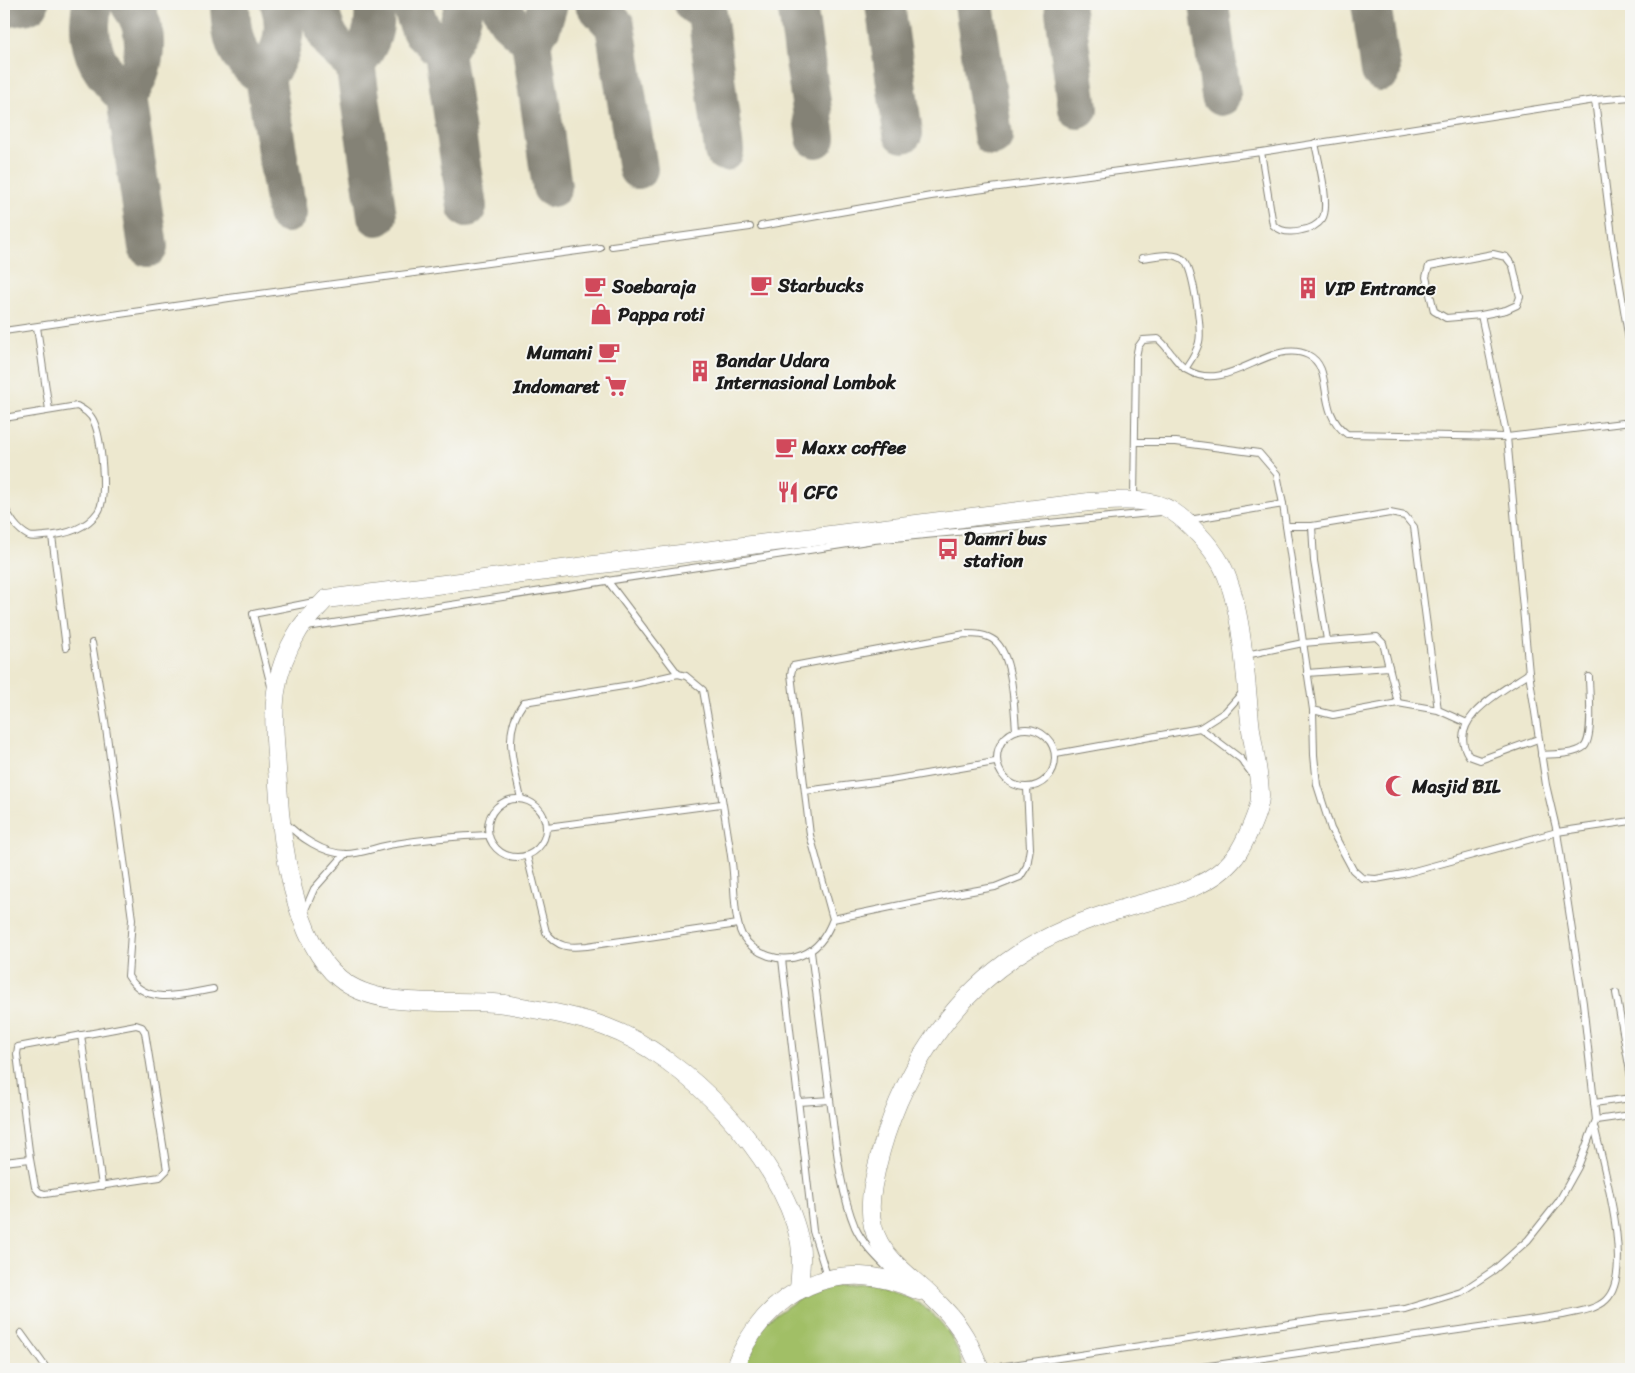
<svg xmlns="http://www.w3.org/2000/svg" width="1635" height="1373" font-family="Sriracha,sans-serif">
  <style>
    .green { fill: #a1bf66; stroke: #5e6e41 }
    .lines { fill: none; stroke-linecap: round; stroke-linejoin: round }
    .taxiway { stroke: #848276; stroke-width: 40 }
    .lane-casing { stroke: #848276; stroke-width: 8 }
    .secondary-casing { stroke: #848276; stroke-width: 19 }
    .lane { stroke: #fff; stroke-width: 6 }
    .secondary { stroke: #fff; stroke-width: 18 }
    .labels { text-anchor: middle; stroke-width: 4; stroke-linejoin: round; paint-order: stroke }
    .poi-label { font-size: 19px; font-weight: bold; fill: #1c1c1c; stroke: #f6f6f2; text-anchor: start }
  </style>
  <rect width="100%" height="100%" fill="#f6f6f2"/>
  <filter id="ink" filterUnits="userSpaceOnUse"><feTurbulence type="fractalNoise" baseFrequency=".02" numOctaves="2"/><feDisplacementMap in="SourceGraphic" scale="10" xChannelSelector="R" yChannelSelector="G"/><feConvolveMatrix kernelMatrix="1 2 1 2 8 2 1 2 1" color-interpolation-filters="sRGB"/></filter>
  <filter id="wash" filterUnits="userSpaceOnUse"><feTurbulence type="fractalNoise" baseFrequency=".0096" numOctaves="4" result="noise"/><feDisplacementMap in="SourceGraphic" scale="20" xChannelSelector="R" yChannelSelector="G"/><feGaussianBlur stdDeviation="1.12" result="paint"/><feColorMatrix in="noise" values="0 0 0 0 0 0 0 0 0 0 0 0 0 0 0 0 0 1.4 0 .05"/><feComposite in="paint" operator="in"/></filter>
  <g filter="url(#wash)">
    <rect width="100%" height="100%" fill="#ede8cf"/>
    <path class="green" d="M 873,1283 C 918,1297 953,1320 963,1369 L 741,1369 L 765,1322 L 814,1288 Z"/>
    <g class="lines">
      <g class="taxiway">
        <path d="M 93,4 C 90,10 91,16 90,23 C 89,55 104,76 126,97"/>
        <path d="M 130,4 C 153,32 145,70 126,97 L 148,247"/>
        <path d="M 230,4 C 231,38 235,58 265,77 L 287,213"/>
        <path d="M 319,4 C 322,32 332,47 355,63"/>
        <path d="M 373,4 C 378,27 370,46 355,63 L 377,216"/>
        <polyline points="411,4 421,30 444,52 467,207"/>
        <polyline points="500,4 508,20 531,41 552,187"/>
        <polyline points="595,4 615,26 638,169"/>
        <polyline points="694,4 707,13 724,151"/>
        <polyline points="797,4 816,138"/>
        <polyline points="885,4 903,133"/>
        <polyline points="974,4 993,136"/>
        <polyline points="1064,4 1078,109"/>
        <polyline points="1209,4 1221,96"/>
        <polyline points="1371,4 1381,71"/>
        <polyline points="4,8 29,4"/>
        <polyline points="531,41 541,27 548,4"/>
        <path d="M 444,52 C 455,37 462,23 464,4"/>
        <path d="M 265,77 C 281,56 289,29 280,4"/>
      </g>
    </g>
  </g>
  <g filter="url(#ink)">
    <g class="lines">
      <g class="lane-casing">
        <g id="lane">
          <polyline points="1595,100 1613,244 1631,352"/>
          <path d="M 1261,152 L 1273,225 C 1281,232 1291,233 1302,230 C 1309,229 1317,226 1322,219 C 1331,207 1318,159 1315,143"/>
          <polyline points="761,226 931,196 1261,152 1595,100 1631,97"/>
          <polyline points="612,246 750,227"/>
          <path d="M 1142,258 C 1154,257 1174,251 1184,260 C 1193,268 1202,329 1199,342 C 1197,352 1191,360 1185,369"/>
          <polyline points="37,327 49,410"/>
          <polyline points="4,331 229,298 600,248"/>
          <path d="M 4,418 L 77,406 C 84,410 91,414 94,422 C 101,437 108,498 98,512 C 85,530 64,535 44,536 C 39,536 33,538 29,536 C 17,530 10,518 4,507"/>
          <polyline points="1135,442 1176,442 1259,453 1277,474 1283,504"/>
          <path d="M 1134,499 L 1136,357 L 1138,347 L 1143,340 L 1158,339 C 1169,347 1175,363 1187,370 C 1228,395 1270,337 1308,355 C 1335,368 1315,411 1347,434 L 1507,437 L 1481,315 L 1506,310 L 1517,305 L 1520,297 L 1513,266 L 1506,257 L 1493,254 L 1429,266 L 1426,277 L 1434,311 L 1446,318 L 1481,315"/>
          <polyline points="1189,520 1283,504 1286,526"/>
          <polyline points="1312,526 1314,561 1327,640"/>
          <polyline points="52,536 66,648"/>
          <polyline points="607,580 678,674"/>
          <polyline points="307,627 874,540 1161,512"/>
          <path d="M 92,643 L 105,721 L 132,919 L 128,976 C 147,1007 183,994 213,989"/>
          <polyline points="1246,655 1303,643 1377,637 1383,643 1398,703"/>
          <polyline points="1307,673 1389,667"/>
          <path d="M 1529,673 C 1504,690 1444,720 1469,756 L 1480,760 L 1538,739"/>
          <polyline points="271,686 253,614 319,601"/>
          <polyline points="1313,710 1314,755 1317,785 1331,829 1353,870 1362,878 1376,879 1403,874 1557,832 1631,821"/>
          <polyline points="1438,710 1398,703 1333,715 1313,710 1286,526 1312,526 1390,513 1405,516 1414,527 1438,710 1467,723"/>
          <polyline points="1200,728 1241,759 1253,775"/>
          <circle cx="1026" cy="758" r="29"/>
          <polyline points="1056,754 1200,728 1225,712 1243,692"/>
          <path d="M 1541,755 C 1553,754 1574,755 1584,747 C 1594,737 1589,691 1589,677"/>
          <polyline points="805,791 891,780 995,762"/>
          <circle cx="517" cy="828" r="29"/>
          <path d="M 521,799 C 514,764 501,733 524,702 L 630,685 L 678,674 L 686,676 L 703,690 C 713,747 724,805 732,863 C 735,884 733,917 742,935 C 754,955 781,964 802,955 C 818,949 827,935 833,919 L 810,835 L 791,674 L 793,666 L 965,634 C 975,634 986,634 995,641 C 1013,656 1014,707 1016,730"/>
          <path d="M 285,822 C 299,837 324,854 346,854 C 361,854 379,846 395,844 C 426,839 457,836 488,835"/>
          <polyline points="547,827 721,804"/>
          <path d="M 527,856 L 546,932 C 558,948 569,948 587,946 L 738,924"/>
          <polyline points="304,912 314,889 345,854"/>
          <polyline points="833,919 944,896 995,887 1020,877 1027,866 1030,848 1027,788"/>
          <polyline points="811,952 830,1100"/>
          <polyline points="782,959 813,1231 828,1279"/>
          <polyline points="1616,993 1631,1077"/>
          <polygon points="136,1025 142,1027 145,1032 167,1170 160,1177 45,1194 39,1192 35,1187 30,1159 17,1054 18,1047"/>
          <polyline points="81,1035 102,1186"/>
          <path d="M 799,1102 L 830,1100 C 836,1142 839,1188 855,1227 C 864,1247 882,1262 896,1277"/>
          <polyline points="1594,1103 1631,1098"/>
          <polyline points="1596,1120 1631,1115"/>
          <polyline points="4,1162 30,1159"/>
          <polyline points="21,1333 47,1369"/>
          <polyline points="985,1369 1323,1319 1405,1309 1461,1292 1494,1270 1528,1240 1559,1201 1578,1167 1596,1120 1583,1003 1557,832 1546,785 1529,673 1507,437 1631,422"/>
          <path d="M 1188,1369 L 1563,1315 C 1576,1312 1596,1310 1606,1300 C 1635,1272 1603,1166 1595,1129"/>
        </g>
      </g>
      <g class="secondary-casing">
        <g id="secondary">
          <path d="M 799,1290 C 800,1273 803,1254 799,1238 C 781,1157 684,1055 606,1027 C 574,1015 538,1010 505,1004 C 456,997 380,1013 339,978 C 294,941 281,841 278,785 C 275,726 265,684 299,630 C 306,619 317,609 326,599 L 1089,502 C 1115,501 1148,496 1172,511 C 1189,522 1211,546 1221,564 C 1244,606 1245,682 1251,730 C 1254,750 1260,777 1260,796 C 1260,810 1244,845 1235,857 C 1208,891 1161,897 1122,909 C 1087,919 1047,935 1017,955 C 939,1007 890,1095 873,1185 C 860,1252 904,1266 943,1308 C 961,1326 971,1346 980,1369"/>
          <path d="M 734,1369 C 764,1289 840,1253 919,1291"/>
        </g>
      </g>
      <use href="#lane" class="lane"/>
      <use href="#secondary" class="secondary"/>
    </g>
  </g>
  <defs>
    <g id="cafe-bare" transform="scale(1.725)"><path d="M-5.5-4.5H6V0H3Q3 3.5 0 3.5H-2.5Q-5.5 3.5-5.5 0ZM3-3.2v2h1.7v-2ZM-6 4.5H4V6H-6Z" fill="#d1495b" stroke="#f6f6f2" stroke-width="2.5" paint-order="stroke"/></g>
    <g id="building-bare" transform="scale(1.725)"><path d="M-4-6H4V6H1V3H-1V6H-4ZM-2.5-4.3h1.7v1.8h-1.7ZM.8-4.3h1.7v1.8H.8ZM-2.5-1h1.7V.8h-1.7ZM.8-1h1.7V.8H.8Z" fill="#d1495b" stroke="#f6f6f2" stroke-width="2.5" paint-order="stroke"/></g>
    <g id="shop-bare" transform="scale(1.725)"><path d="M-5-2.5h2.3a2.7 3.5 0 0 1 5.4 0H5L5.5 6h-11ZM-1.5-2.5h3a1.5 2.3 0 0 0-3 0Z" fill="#d1495b" stroke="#f6f6f2" stroke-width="2.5" paint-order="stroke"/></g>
    <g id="supermarket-bare" transform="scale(1.725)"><path d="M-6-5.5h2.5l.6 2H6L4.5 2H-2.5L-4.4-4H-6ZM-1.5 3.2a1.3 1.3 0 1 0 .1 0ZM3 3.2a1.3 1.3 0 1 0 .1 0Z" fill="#d1495b" stroke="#f6f6f2" stroke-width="2.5" paint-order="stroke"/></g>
    <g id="restaurant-bare" transform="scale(1.725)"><path d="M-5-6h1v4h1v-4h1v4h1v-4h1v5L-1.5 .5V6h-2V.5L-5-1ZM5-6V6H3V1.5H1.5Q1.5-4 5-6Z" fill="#d1495b" stroke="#f6f6f2" stroke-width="2.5" paint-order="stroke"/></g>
    <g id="bus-bare" transform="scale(1.725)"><path d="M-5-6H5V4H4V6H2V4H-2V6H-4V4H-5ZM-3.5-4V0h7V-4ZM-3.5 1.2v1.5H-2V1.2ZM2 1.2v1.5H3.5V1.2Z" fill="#d1495b" stroke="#f6f6f2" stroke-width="2.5" paint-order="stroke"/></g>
    <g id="mosque-bare" transform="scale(1.725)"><path d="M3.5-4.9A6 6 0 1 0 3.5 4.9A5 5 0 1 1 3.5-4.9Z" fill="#d1495b" stroke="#f6f6f2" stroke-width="2.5" paint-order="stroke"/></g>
  </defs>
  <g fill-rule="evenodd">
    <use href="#cafe-bare" x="761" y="285"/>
    <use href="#cafe-bare" x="595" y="286"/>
    <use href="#building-bare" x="1308" y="288"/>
    <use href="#shop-bare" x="601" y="314"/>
    <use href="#cafe-bare" x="609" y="352"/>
    <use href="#building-bare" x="700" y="371"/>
    <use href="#supermarket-bare" x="616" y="386"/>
    <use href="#cafe-bare" x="786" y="447"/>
    <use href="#restaurant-bare" x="788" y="492"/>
    <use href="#bus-bare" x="948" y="549"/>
    <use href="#mosque-bare" x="1396" y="786"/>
  </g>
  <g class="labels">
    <g class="poi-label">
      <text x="778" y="292">Starbucks</text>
      <text x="612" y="293">Soebaraja</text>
      <text x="1325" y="295">VIP Entrance</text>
      <text x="618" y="321">Pappa roti</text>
      <text x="592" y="359" text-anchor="end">Mumani</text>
      <text x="716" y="367">Bandar Udara<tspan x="716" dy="22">Internasional Lombok</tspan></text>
      <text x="600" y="393" text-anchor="end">Indomaret</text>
      <text x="802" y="454">Maxx coffee</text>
      <text x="804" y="499">CFC</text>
      <text x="964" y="545">Damri bus<tspan x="964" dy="22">station</tspan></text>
      <text x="1412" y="793">Masjid BIL</text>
    </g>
  </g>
  <rect width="1635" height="1373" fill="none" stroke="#f6f6f2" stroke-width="20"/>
</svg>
